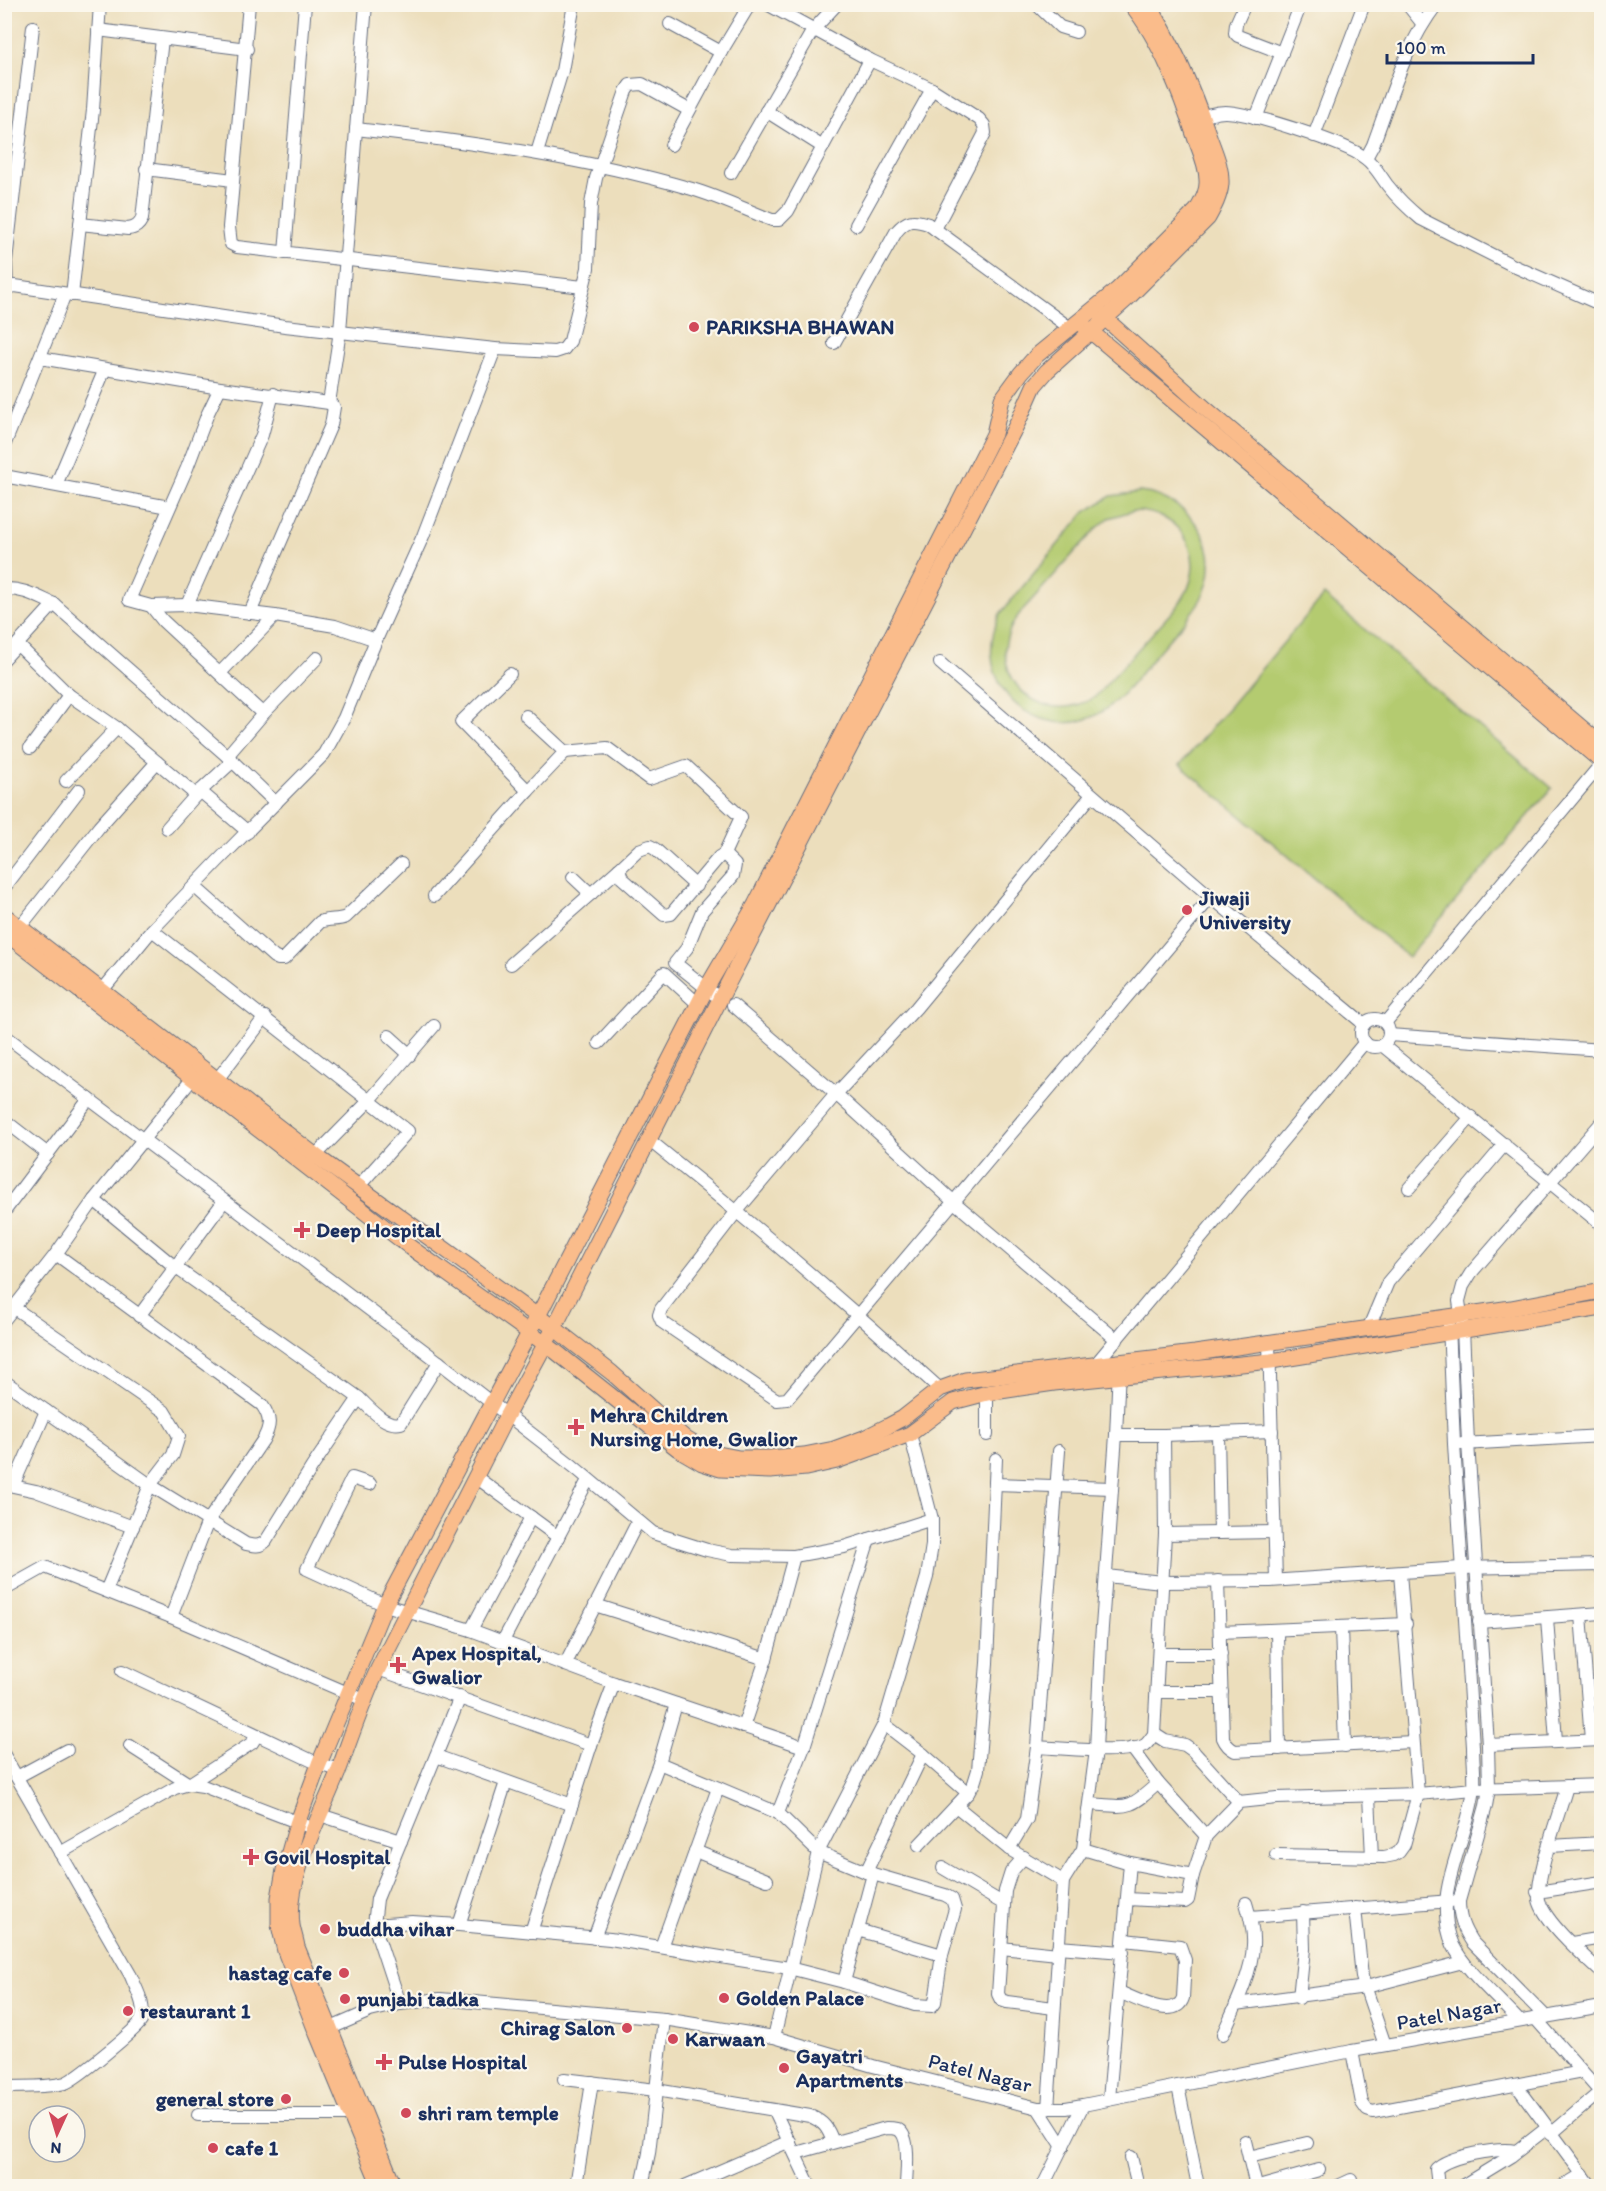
<svg xmlns="http://www.w3.org/2000/svg" width="1606" height="2191" font-family="Itim,sans-serif">
  <style>
    .green { fill: #b4cb70; stroke: #687d67; stroke-width: 1.5; fill-rule: evenodd }
    .lines { fill: none; stroke-linecap: round; stroke-linejoin: round }
    .minor-casing { stroke: #646c7f; stroke-width: 14 }
    .major-casing { stroke: #646c7f; stroke-width: 17 }
    .minor { stroke: #fff; stroke-width: 12 }
    .major { stroke: #fabc8b; stroke-width: 15 }
    .poi-dot { fill: #d1495b; stroke: #fbf7ec; stroke-width: 2 }
    .labels { text-anchor: middle; stroke-width: 4.5; stroke-linejoin: round; paint-order: stroke }
    .poi-label { font-size: 21px; font-weight: bold; fill: #1b2f5e; stroke: #fbf7ec; text-anchor: start }
    .street-label { font-size: 21px; fill: #1b2f5e; stroke: #fbf7ec }
  </style>
  <rect width="100%" height="100%" fill="#fbf7ec"/>
  <filter id="ink" filterUnits="userSpaceOnUse"><feTurbulence type="fractalNoise" baseFrequency=".0167" numOctaves="2"/><feDisplacementMap in="SourceGraphic" scale="12" xChannelSelector="R" yChannelSelector="G"/><feConvolveMatrix kernelMatrix="1 2 1 2 8 2 1 2 1" color-interpolation-filters="sRGB"/></filter>
  <filter id="wash" filterUnits="userSpaceOnUse"><feTurbulence type="fractalNoise" baseFrequency=".008" numOctaves="4" result="noise"/><feDisplacementMap in="SourceGraphic" scale="24" xChannelSelector="R" yChannelSelector="G"/><feGaussianBlur stdDeviation="1.35" result="paint"/><feColorMatrix in="noise" values="0 0 0 0 0 0 0 0 0 0 0 0 0 0 0 0 0 1.4 0 .05"/><feComposite in="paint" operator="in"/></filter>
  <g filter="url(#wash)">
    <rect width="100%" height="100%" fill="#ecdebc"/>
    <g class="green">
      <path d="M 1140,492 C 1191,498 1228,550 1201,599 C 1190,618 1172,635 1158,652 C 1130,686 1101,733 1050,721 C 1032,717 1015,707 1005,692 C 988,668 988,640 1000,614 L 1085,512 L 1111,496 ZM 1132,511 C 1186,510 1211,564 1178,605 L 1095,697 C 1075,709 1054,711 1034,700 C 1010,687 999,657 1009,632 C 1015,616 1028,604 1039,592 C 1058,571 1076,550 1095,530 L 1109,518 Z"/>
      <polygon points="1324,595 1552,788 1408,957 1180,765"/>
    </g>
  </g>
  <g filter="url(#ink)">
    <g class="lines">
      <g class="minor-casing">
        <g id="minor">
          <polyline points="249,4 229,227 231,244 237,247 583,287"/>
          <polyline points="767,4 870,60"/>
          <polyline points="1036,4 1060,27 1076,32"/>
          <polyline points="1245,4 1236,24 1235,33 1238,36 1282,53"/>
          <polyline points="1407,4 1422,23"/>
          <polyline points="670,24 721,52"/>
          <polyline points="98,30 247,49"/>
          <polyline points="766,111 823,147"/>
          <polyline points="1256,118 1301,4"/>
          <path d="M 1194,120 C 1204,116 1214,112 1225,112 C 1248,112 1348,144 1365,158 C 1375,165 1381,177 1388,186 C 1398,199 1409,209 1421,219 L 1516,267 L 1602,305"/>
          <path d="M 356,129 C 469,142 582,157 692,189 C 719,197 746,210 772,220 L 779,220 L 788,211 L 870,60 L 932,89"/>
          <polyline points="1314,136 1364,4"/>
          <polyline points="671,145 721,52 750,4"/>
          <polyline points="537,153 562,71 574,4"/>
          <path d="M 1366,158 L 1373,145 C 1391,97 1405,45 1437,4"/>
          <polyline points="146,169 233,180"/>
          <polyline points="731,173 813,30 837,4"/>
          <path d="M 80,224 L 128,229 C 136,228 139,225 142,219 L 162,39"/>
          <polyline points="856,225 932,89 979,119 984,125 985,133 935,229"/>
          <polyline points="285,253 305,4"/>
          <polyline points="7,287 6,261 33,27"/>
          <polyline points="4,288 15,286 285,326 495,349 555,352 564,349 570,341 588,268 591,204 596,178 626,91 630,85 642,84 689,110"/>
          <polyline points="72,295 93,110 100,4"/>
          <path d="M 834,343 L 896,232 C 907,219 913,219 928,224 L 1070,328"/>
          <polyline points="40,358 220,388 329,403 334,407 331,425 250,613"/>
          <polyline points="329,403 340,331 366,4"/>
          <polyline points="4,446 65,294"/>
          <polyline points="4,476 169,507"/>
          <polyline points="56,485 105,369"/>
          <path d="M 4,589 C 23,588 38,597 54,604"/>
          <polyline points="187,605 262,435 273,394"/>
          <polyline points="151,606 163,621 263,714"/>
          <polyline points="376,640 423,536 495,349"/>
          <polyline points="18,645 69,695 117,728 196,795"/>
          <polyline points="4,659 54,604 227,756"/>
          <polyline points="940,663 1211,897 1364,1024"/>
          <polyline points="220,673 275,616"/>
          <polyline points="510,674 461,722 528,791"/>
          <polyline points="30,748 69,695"/>
          <polyline points="565,752 607,748 649,779 686,766 741,817 724,854"/>
          <polyline points="66,781 117,728"/>
          <polyline points="200,791 248,832"/>
          <polyline points="1092,795 916,1008 836,1094 737,1211 661,1309 659,1315 662,1322 777,1400 787,1399 1211,897"/>
          <polyline points="276,803 227,756 263,714 317,658"/>
          <polyline points="167,828 196,795 233,761"/>
          <polyline points="619,869 622,878 664,915 671,914 719,857 724,854 735,865 733,876 702,911 687,948 675,963 720,999"/>
          <polyline points="573,877 591,894"/>
          <path d="M 195,887 L 274,957 L 278,959 L 284,959 L 320,922 C 329,918 337,921 346,917 L 401,864"/>
          <polyline points="4,888 79,790"/>
          <polyline points="434,896 528,791 565,752 526,716"/>
          <polyline points="20,927 99,827 157,762"/>
          <polyline points="152,930 408,1131 358,1187"/>
          <polyline points="511,964 619,869 639,850 650,846 655,849 696,886"/>
          <polyline points="96,998 152,930 217,862 324,754 344,718 376,640 335,626 275,616 187,605 151,606 129,600 187,468 208,413 220,388"/>
          <polyline points="733,1005 836,1094 954,1202 1117,1340"/>
          <circle cx="1375" cy="1033" r="14"/>
          <polyline points="1385,1023 1602,763"/>
          <polyline points="4,1035 439,1362 573,1466 653,1533 707,1550 732,1555 794,1556 844,1547 932,1519"/>
          <polyline points="1389,1035 1602,1050"/>
          <polyline points="389,1036 410,1055"/>
          <polyline points="599,1043 664,973 698,1004"/>
          <polyline points="1382,1045 1602,1225"/>
          <polyline points="213,1085 265,1017"/>
          <polyline points="4,1120 48,1154"/>
          <path d="M 649,1140 C 749,1220 846,1303 940,1389"/>
          <polyline points="309,1162 370,1100 434,1026"/>
          <polyline points="1409,1188 1471,1117"/>
          <path d="M 94,1200 L 175,1267 L 359,1398 C 370,1408 385,1427 401,1423 L 439,1362"/>
          <polyline points="4,1212 89,1099"/>
          <path d="M 56,1254 L 262,1405 C 271,1418 271,1426 263,1440 L 208,1521 L 171,1617"/>
          <polyline points="4,1301 164,1411 179,1436 173,1455 150,1485 106,1591"/>
          <polyline points="139,1316 224,1201"/>
          <polyline points="4,1320 56,1254 94,1200 193,1078"/>
          <path d="M 1449,1324 L 1454,1444 L 1473,1747 C 1473,1760 1475,1775 1474,1788 C 1469,1839 1430,1894 1453,1945 C 1465,1970 1500,2000 1519,2021"/>
          <polyline points="1369,1327 1388,1282 1505,1144"/>
          <polyline points="1269,1342 1276,1580"/>
          <polyline points="1094,1366 1365,1042"/>
          <path d="M 4,1381 L 150,1485 L 246,1544 C 254,1546 260,1547 266,1541 L 312,1467 L 359,1398"/>
          <polyline points="987,1393 987,1435"/>
          <polyline points="46,1411 13,1486 36,1491 133,1527"/>
          <polyline points="1218,1433 1220,1533"/>
          <polyline points="1116,1435 1164,1435 1272,1431"/>
          <polyline points="1462,1444 1602,1436"/>
          <polyline points="476,1477 558,1537"/>
          <polyline points="370,1484 352,1478 307,1569 385,1605 471,1630 614,1683 804,1747"/>
          <polyline points="995,1484 1112,1488"/>
          <polyline points="1165,1534 1274,1532"/>
          <polyline points="1106,1576 1162,1582 1270,1581 1461,1568 1602,1565"/>
          <path d="M 1218,1581 L 1223,1738 C 1226,1745 1229,1748 1235,1751 L 1413,1742"/>
          <polyline points="4,1590 45,1567 171,1617 364,1700"/>
          <polyline points="595,1605 766,1659"/>
          <polyline points="1581,1615 1591,1740"/>
          <polyline points="1547,1618 1556,1741"/>
          <polyline points="1479,1622 1602,1613"/>
          <polyline points="1341,1627 1345,1746"/>
          <polyline points="471,1630 531,1517"/>
          <polyline points="1277,1630 1279,1749"/>
          <polyline points="1220,1632 1406,1624"/>
          <polyline points="503,1641 588,1480"/>
          <polyline points="1159,1654 1221,1654"/>
          <polyline points="565,1665 638,1521"/>
          <polyline points="378,1669 591,1745"/>
          <polyline points="122,1671 319,1764 339,1770"/>
          <polyline points="1157,1692 1222,1692"/>
          <polyline points="884,1724 923,1754 968,1793"/>
          <polyline points="743,1727 766,1659 794,1556"/>
          <polyline points="1154,1734 1165,1741 1185,1745 1192,1750 1239,1802"/>
          <polyline points="1488,1745 1602,1740"/>
          <polyline points="130,1746 189,1784 252,1743 257,1735"/>
          <path d="M 1037,1747 C 1060,1748 1127,1755 1145,1745 C 1149,1742 1151,1738 1154,1734 L 1165,1534 L 1164,1435"/>
          <polyline points="1132,1748 1158,1783 1206,1836"/>
          <path d="M 4,1755 L 131,1976 C 136,1989 147,2006 141,2021 C 136,2030 75,2080 65,2083 C 46,2088 24,2086 4,2087"/>
          <polyline points="436,1756 572,1805"/>
          <polyline points="17,1777 67,1750"/>
          <path d="M 1567,1786 C 1561,1809 1532,1885 1540,1903 C 1548,1925 1584,1956 1602,1973"/>
          <polyline points="1369,1796 1372,1857"/>
          <path d="M 1090,1804 C 1129,1807 1129,1810 1158,1783"/>
          <polyline points="956,1806 1009,1849 1063,1881"/>
          <polyline points="778,1813 804,1747 869,1539"/>
          <polyline points="320,1815 401,1841"/>
          <polyline points="919,1845 968,1793 974,1783 978,1770 987,1663 996,1459"/>
          <polyline points="1550,1846 1602,1843"/>
          <polyline points="1009,1849 1027,1819 1037,1747 1059,1451"/>
          <polyline points="1083,1849 1130,1863 1193,1875"/>
          <polyline points="695,1851 767,1880"/>
          <polyline points="60,1853 175,1788 189,1784 203,1786 315,1829"/>
          <polyline points="1276,1855 1384,1857 1394,1855 1399,1852 1404,1845 1418,1794 1400,1573"/>
          <polyline points="1024,1857 1011,1872 1005,1891 998,1994 1001,2000 1007,2002 1054,2008"/>
          <polyline points="943,1868 1004,1904"/>
          <polyline points="866,1872 923,1754"/>
          <polyline points="1537,1892 1602,1882"/>
          <polyline points="1127,1899 1185,1902 1188,1900 1193,1875 1206,1836 1239,1802 1277,1798 1418,1794 1474,1789 1602,1785"/>
          <polyline points="1355,1908 1362,1977 1385,2045"/>
          <polyline points="1250,1917 1451,1901"/>
          <polyline points="374,1925 377,1899 460,1697"/>
          <polyline points="459,1925 506,1782"/>
          <polyline points="858,1930 942,1955"/>
          <polyline points="531,1932 591,1745 614,1683"/>
          <polyline points="594,1938 659,1763"/>
          <polyline points="1572,1943 1602,1938"/>
          <polyline points="661,1947 718,1788"/>
          <polyline points="1058,1947 1123,1952"/>
          <polyline points="1001,1948 1058,1954"/>
          <polyline points="844,1982 873,1874"/>
          <path d="M 1119,1992 C 1134,1998 1175,2021 1183,1998 L 1185,1960 L 1180,1946 L 1124,1940"/>
          <polyline points="1299,1998 1304,1949 1303,1912"/>
          <polyline points="400,2004 374,1925 412,1922 459,1925 610,1939 789,1968 844,1982 915,2005 932,2006 935,2002 942,1955 955,1909 952,1899 945,1895 866,1872 818,1852 778,1813 659,1763 676,1704"/>
          <polyline points="1236,2004 1366,1987 1463,1962"/>
          <path d="M 1546,2017 L 1472,1942 C 1463,1928 1459,1918 1459,1901 L 1486,1806 L 1489,1788 L 1488,1745 L 1468,1443 L 1463,1329 L 1459,1301 L 1463,1286 L 1471,1273 L 1602,1122"/>
          <polyline points="1535,2018 1602,2094"/>
          <polyline points="324,2031 370,2011 400,2004 440,1999 664,2019 774,2037 873,2066 1038,2108 1066,2108 1083,2105 1352,2051 1602,2007"/>
          <path d="M 1223,2034 C 1234,2009 1252,1973 1253,1945 C 1254,1931 1250,1916 1246,1903"/>
          <polyline points="774,2037 818,1852 884,1724 927,1577 932,1545 932,1519 910,1434"/>
          <polyline points="1352,2051 1362,2103 1367,2110 1373,2112 1582,2072"/>
          <path d="M 564,2079 L 656,2090 L 810,2116 C 824,2122 828,2128 833,2142"/>
          <polyline points="1178,2086 1198,2186"/>
          <polyline points="1517,2086 1591,2186"/>
          <polyline points="1109,2099 1130,1863"/>
          <polyline points="1038,2108 1063,2147"/>
          <polyline points="1048,2109 1063,1881 1083,1849 1096,1750 1101,1641 1116,1435 1119,1368"/>
          <polyline points="774,2110 810,2186"/>
          <polyline points="198,2115 351,2115"/>
          <polyline points="1551,2134 1600,2092"/>
          <polyline points="1245,2141 1256,2186"/>
          <path d="M 796,2153 L 886,2128 C 890,2128 893,2128 897,2129 C 912,2135 906,2173 906,2186"/>
          <polyline points="1131,2157 1138,2186"/>
          <polyline points="1249,2157 1307,2143"/>
          <polyline points="576,2186 592,2082"/>
          <polyline points="642,2186 649,2153 664,2019"/>
          <polyline points="685,2186 790,2141"/>
          <polyline points="1043,2186 1083,2105"/>
          <polyline points="1262,2186 1319,2170"/>
          <polyline points="1338,2186 1351,2180"/>
          <path d="M 1438,2186 L 1436,2169 C 1449,2156 1498,2147 1517,2151"/>
          <polyline points="1462,2186 1511,2156 1547,2128"/>
          <polyline points="1563,2186 1583,2174"/>
        </g>
      </g>
      <g class="major-casing">
        <g id="major">
          <polyline points="1099,313 1206,409 1602,745"/>
          <path d="M 1083,325 C 1256,470 1428,617 1602,762"/>
          <polyline points="4,915 316,1156 554,1328 612,1373 686,1439 708,1452 739,1458 769,1458 804,1455 834,1449 864,1438 888,1426 903,1418 940,1389 965,1380 1195,1353 1511,1308 1602,1291"/>
          <polyline points="4,932 410,1247 555,1351 678,1449 702,1463 720,1469 770,1471 806,1468 837,1461 910,1434 953,1402 987,1393 1054,1383 1271,1361 1602,1308"/>
          <path d="M 380,2186 L 317,2034 L 285,1951 L 279,1925 L 279,1898 L 284,1870 L 297,1824 L 319,1764 L 385,1605 L 538,1316 L 706,989 L 755,905 L 994,434 L 1002,399 L 1021,373 L 1036,356 L 1118,289 L 1197,210 C 1202,201 1208,191 1207,180 C 1207,166 1201,153 1196,140 C 1181,95 1161,41 1131,4"/>
          <path d="M 394,2186 L 297,1947 C 296,1940 293,1932 292,1925 C 286,1877 321,1816 338,1772 C 351,1737 362,1703 378,1669 L 507,1415 L 554,1328 L 720,999 L 1018,422 L 1034,386 L 1047,371 L 1127,299 L 1208,218 C 1214,207 1220,196 1221,184 C 1222,168 1215,153 1210,139 C 1194,93 1175,45 1148,4"/>
        </g>
      </g>
      <use href="#minor" class="minor"/>
      <use href="#major" class="major"/>
    </g>
  </g>
  <g class="poi-dot">
    <circle cx="694" cy="327" r="6"/>
    <circle cx="1187" cy="910" r="6"/>
    <path d="M299 1221h6v6h6v6h-6v6h-6v-6h-6v-6h6z"/>
    <path d="M573 1418h6v6h6v6h-6v6h-6v-6h-6v-6h6z"/>
    <path d="M395 1656h6v6h6v6h-6v6h-6v-6h-6v-6h6z"/>
    <path d="M248 1848h6v6h6v6h-6v6h-6v-6h-6v-6h6z"/>
    <circle cx="325" cy="1929" r="6"/>
    <circle cx="344" cy="1973" r="6"/>
    <circle cx="724" cy="1998" r="6"/>
    <circle cx="345" cy="1999" r="6"/>
    <circle cx="128" cy="2011" r="6"/>
    <circle cx="627" cy="2028" r="6"/>
    <circle cx="673" cy="2039" r="6"/>
    <path d="M381 2053h6v6h6v6h-6v6h-6v-6h-6v-6h6z"/>
    <circle cx="784" cy="2068" r="6"/>
    <circle cx="286" cy="2099" r="6"/>
    <circle cx="406" cy="2113" r="6"/>
    <circle cx="213" cy="2148" r="6"/>
  </g>
  <g class="labels">
    <g class="poi-label">
      <text x="706" y="334">PARIKSHA BHAWAN</text>
      <text x="1199" y="905">Jiwaji<tspan x="1199" dy="24">University</tspan></text>
      <text x="316" y="1237">Deep Hospital</text>
      <text x="590" y="1422">Mehra Children<tspan x="590" dy="24">Nursing Home, Gwalior</tspan></text>
      <text x="412" y="1660">Apex Hospital,<tspan x="412" dy="24">Gwalior</tspan></text>
      <text x="264" y="1864">Govil Hospital</text>
      <text x="337" y="1936">buddha vihar</text>
      <text x="332" y="1980" text-anchor="end">hastag cafe</text>
      <text x="736" y="2005">Golden Palace</text>
      <text x="357" y="2006">punjabi tadka</text>
      <text x="140" y="2018">restaurant 1</text>
      <text x="615" y="2035" text-anchor="end">Chirag Salon</text>
      <text x="685" y="2046">Karwaan</text>
      <text x="796" y="2063">Gayatri<tspan x="796" dy="24">Apartments</tspan></text>
      <text x="398" y="2069">Pulse Hospital</text>
      <text x="274" y="2106" text-anchor="end">general store</text>
      <text x="418" y="2120">shri ram temple</text>
      <text x="225" y="2155">cafe 1</text>
    </g>
    <g class="street-label">
      <text transform="translate(1449 2014) rotate(-10)" y="7">Patel Nagar</text>
      <text transform="translate(980 2073) rotate(14)" y="7">Patel Nagar</text>
    </g>
  </g>
  <rect width="1606" height="2191" fill="none" stroke="#fbf7ec" stroke-width="24"/>
  <g transform="translate(57 2134) rotate(184)"><circle r="28" fill="#fbf7ec" stroke="#a1a7b3" stroke-width="1.5"/>
  <path d="M0-4.5L10 22L0 15L-10 22Z" fill="#d1495b"/>
  <text y="-9" font-size="16" font-weight="bold" text-anchor="middle" fill="#1b2f5e">N</text>
  </g>
  <path d="M1387 54v9h146v-9" fill="none" stroke="#1b2f5e" stroke-width="3"/>
  <text x="1396" y="54" font-size="18" fill="#1b2f5e" stroke="#fbf7ec" stroke-width="4.5" paint-order="stroke">100 m</text>
</svg>
